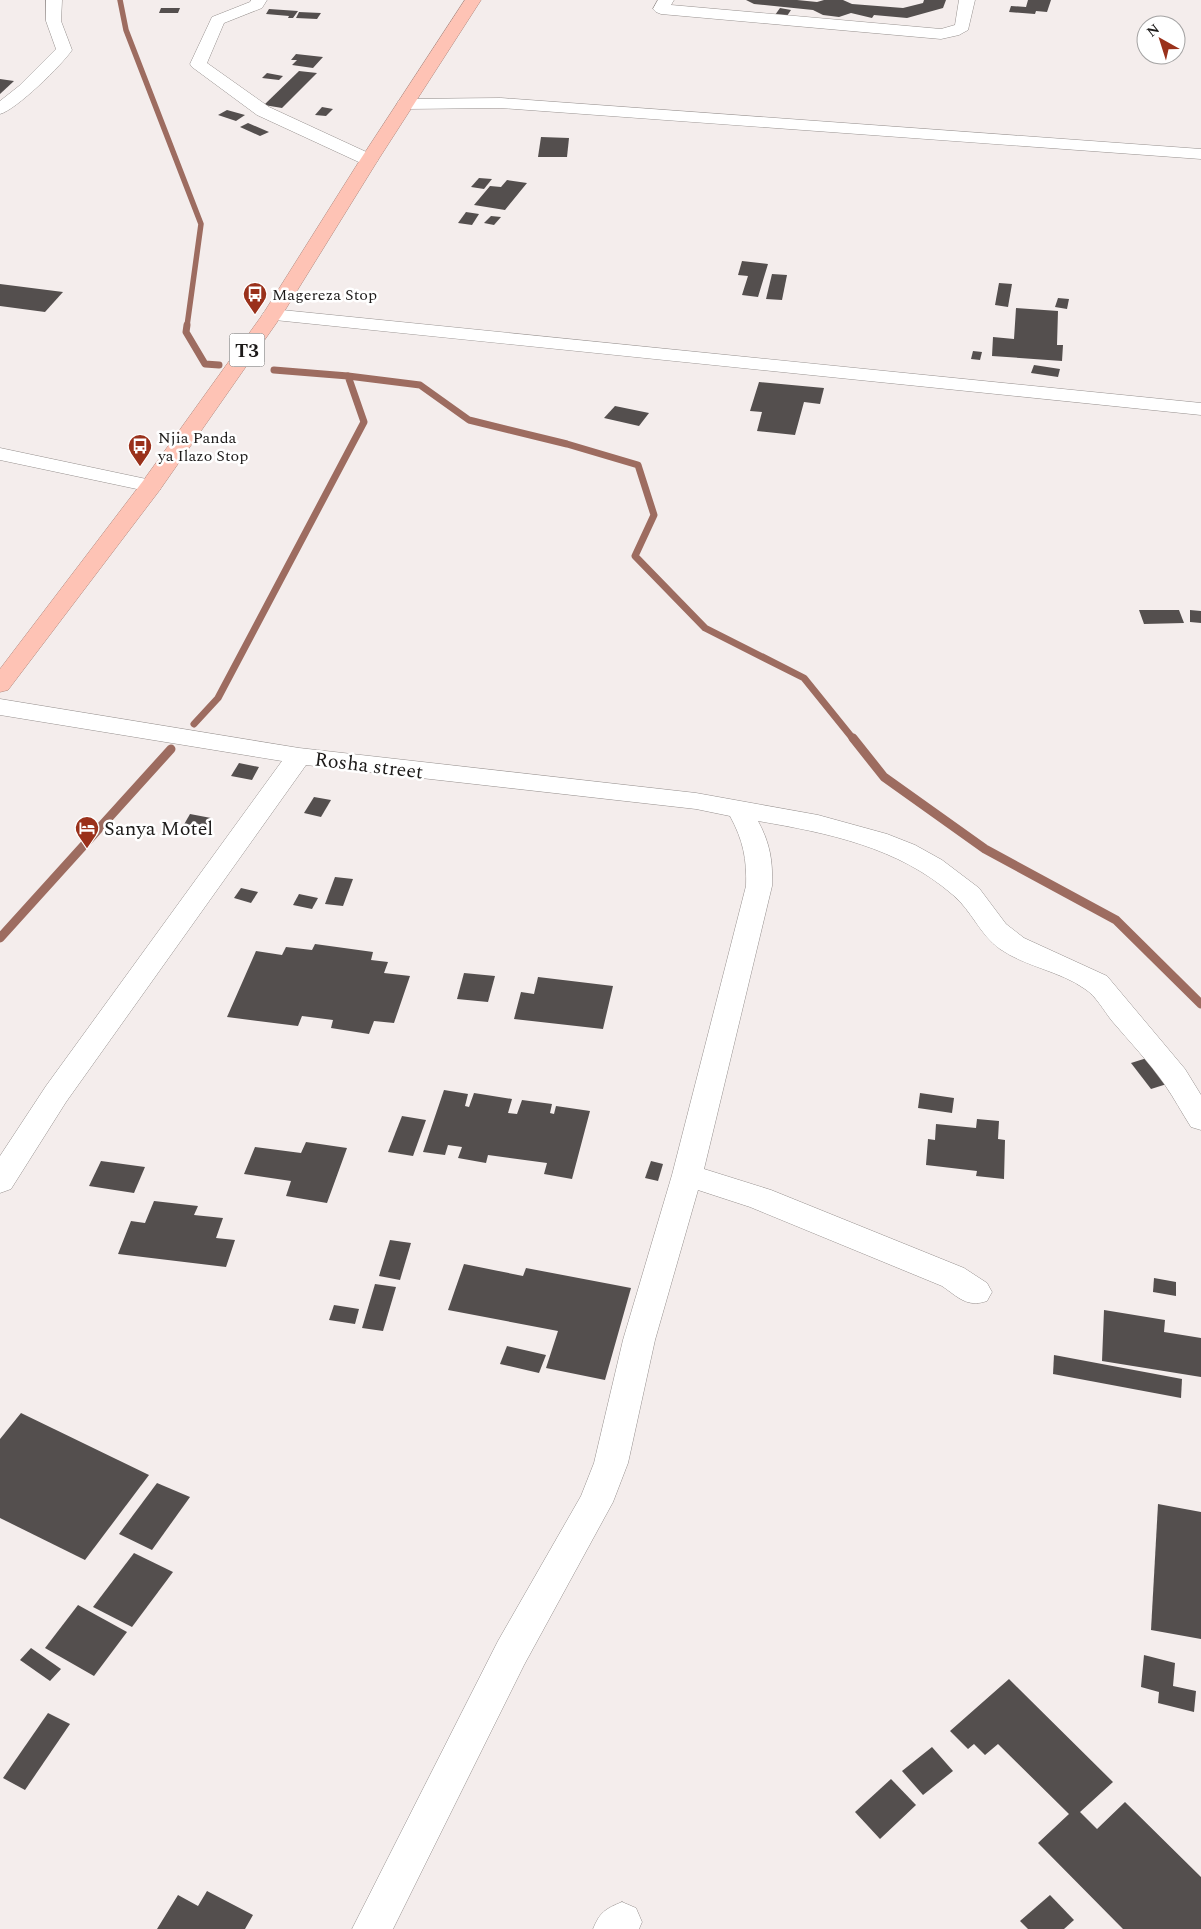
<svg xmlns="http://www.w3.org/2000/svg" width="1201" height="1929" font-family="Spectral,serif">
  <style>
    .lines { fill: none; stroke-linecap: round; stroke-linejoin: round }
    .stream-far2 { stroke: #9d6c60; stroke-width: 5.5 }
    .stream-far1 { stroke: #9d6c60; stroke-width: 7 }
    .stream { stroke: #9d6c60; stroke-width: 9 }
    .building { fill: #544f4e }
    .minor-casing { stroke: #96908e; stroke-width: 1 }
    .highway-casing { stroke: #af887e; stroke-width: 1 }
    .minor { fill: #fff; fill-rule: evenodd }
    .highway { fill: #fec3b5; fill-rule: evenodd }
    .labels { text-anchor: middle; stroke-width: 5; stroke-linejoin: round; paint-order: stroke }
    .far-poi-label { font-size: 16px; fill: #1c1a19; stroke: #fff; text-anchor: start }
    .shield { fill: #fff; stroke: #605f5e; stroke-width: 1 }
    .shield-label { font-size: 19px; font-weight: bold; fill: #1c1a19 }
    .street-label { font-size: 20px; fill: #1c1a19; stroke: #fff }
    .poi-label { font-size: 20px; fill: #1c1a19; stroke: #fff; text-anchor: start }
  </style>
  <rect width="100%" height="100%" fill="#f4edec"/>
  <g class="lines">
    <polyline class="stream-far2" points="120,0 126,30 201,224 187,326"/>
    <g class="stream-far1">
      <polyline points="187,325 186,332 205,364 219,365"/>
      <polyline points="348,376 420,385 469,420 567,444 638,465 654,515 635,556 705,628 804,678 854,740"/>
      <polyline points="194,724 218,698 364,422 348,376 274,370"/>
    </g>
    <g class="stream">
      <polyline points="853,738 884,777 985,849 1116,920 1201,1004"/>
      <polyline points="0,938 171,749"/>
    </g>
  </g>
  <g class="building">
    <polygon points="746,0 797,0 817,2 824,0 843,0 852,4 903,8 923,3 924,0 946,0 943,8 907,18 874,15 872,18 851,13 839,17 823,15 813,10 754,4"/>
    <polygon points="1028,0 1051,0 1047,12 1036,11 1035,14 1009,12 1011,6 1026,7"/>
    <polygon points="161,8 180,8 178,13 159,13"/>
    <polygon points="780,8 791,10 787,16 775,15"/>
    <polygon points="269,9 298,11 293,18 288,18 289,16 266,14"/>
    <polygon points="299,12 321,13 317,19 296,18"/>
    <polygon points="296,54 323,57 313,68 292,65 297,60 291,60"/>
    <polygon points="299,71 317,73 282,108 264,105"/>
    <polygon points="267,73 283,76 279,80 262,78"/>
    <polygon points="0,79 14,81 0,94"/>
    <polygon points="322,107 333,109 326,116 315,115"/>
    <polygon points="227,110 245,115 236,121 218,115"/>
    <polygon points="248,123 269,132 260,136 240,127"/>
    <polygon points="541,137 569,138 567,157 538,157"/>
    <polygon points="479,178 492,179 484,189 471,187"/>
    <polygon points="507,180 527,183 505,210 474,205 490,186 501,187"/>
    <polygon points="466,212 479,214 472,225 458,223"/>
    <polygon points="491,216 501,217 494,225 484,223"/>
    <polygon points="742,261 768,264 758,297 742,295 748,276 738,275"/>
    <polygon points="772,274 787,275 782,300 766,299"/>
    <polygon points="999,283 1012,284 1008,307 995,305"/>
    <polygon points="0,284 63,292 45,312 0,306"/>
    <polygon points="1058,298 1069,299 1067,309 1055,307"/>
    <polygon points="1016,308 1058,311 1057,345 1063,345 1062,361 992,356 993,337 1014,339"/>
    <polygon points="973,351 982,352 980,360 971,359"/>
    <polygon points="1034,365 1060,369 1058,377 1031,373"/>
    <polygon points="759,382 824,388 820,404 804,402 795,435 757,431 762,412 750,411"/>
    <polygon points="615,406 649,413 639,426 604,418"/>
    <polygon points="1139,610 1179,610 1184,623 1144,624"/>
    <polygon points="1190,610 1201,611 1201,623 1190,622"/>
    <polygon points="239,763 259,767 252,780 231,776"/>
    <polygon points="314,797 331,800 321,817 304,813"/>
    <polygon points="190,814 211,818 203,832 182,828"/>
    <polygon points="335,877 353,879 343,906 325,904"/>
    <polygon points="241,888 258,892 251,903 234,898"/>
    <polygon points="299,894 318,898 312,909 293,905"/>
    <polygon points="315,944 373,952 371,960 388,962 384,973 410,976 394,1023 374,1021 369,1034 331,1028 333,1020 302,1016 298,1026 227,1017 256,951 282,955 286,947 312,950"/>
    <polygon points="464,973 495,976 488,1002 457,999"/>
    <polygon points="538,977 613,986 603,1029 514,1019 521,992 534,994"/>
    <polygon points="1150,1057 1170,1083 1151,1089 1131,1063"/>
    <polygon points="444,1090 468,1094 465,1106 469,1107 474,1093 512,1099 508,1113 517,1114 522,1100 552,1104 550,1113 554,1114 556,1106 590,1111 572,1179 544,1174 547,1163 488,1155 486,1163 458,1158 462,1147 448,1145 445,1155 423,1152"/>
    <polygon points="920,1093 954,1098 952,1113 918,1108"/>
    <polygon points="402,1116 426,1120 413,1156 388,1152"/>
    <polygon points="977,1119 999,1121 998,1139 1005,1140 1004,1179 976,1176 977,1171 926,1165 928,1139 935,1140 936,1124 976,1128"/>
    <polygon points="306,1142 347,1148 327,1203 286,1196 291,1181 244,1174 255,1147 301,1153"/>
    <polygon points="101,1161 145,1167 134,1193 89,1186"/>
    <polygon points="651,1161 663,1164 658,1181 645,1178"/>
    <polygon points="154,1201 198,1206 194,1215 223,1218 216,1238 235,1240 226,1267 118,1254 131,1221 145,1223"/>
    <polygon points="390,1240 411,1243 400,1280 379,1276"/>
    <polygon points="464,1264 523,1276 526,1268 631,1288 605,1380 546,1368 558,1331 448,1310"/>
    <polygon points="1154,1278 1176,1282 1176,1296 1153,1292"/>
    <polygon points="375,1284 396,1287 383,1331 362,1328"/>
    <polygon points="334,1305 359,1309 355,1324 329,1320"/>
    <polygon points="1104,1310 1165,1320 1164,1332 1201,1338 1201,1377 1102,1361"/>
    <polygon points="507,1346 546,1355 539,1373 500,1364"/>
    <polygon points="1054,1355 1182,1379 1181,1398 1053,1374"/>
    <polygon points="21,1413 149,1475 85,1560 0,1518 0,1439"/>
    <polygon points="157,1483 190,1497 152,1550 119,1534"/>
    <polygon points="1158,1504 1201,1512 1201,1639 1151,1630"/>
    <polygon points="134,1553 173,1572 132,1627 93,1607"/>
    <polygon points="78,1605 127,1632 94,1676 45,1648"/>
    <polygon points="31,1648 61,1669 50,1681 20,1660"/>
    <polygon points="1144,1655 1175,1663 1173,1686 1196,1691 1194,1712 1158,1703 1159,1692 1141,1687"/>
    <polygon points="1009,1679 1113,1782 1080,1812 1097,1829 1125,1802 1201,1877 1201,1929 1123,1929 1038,1843 1069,1814 998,1744 985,1755 974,1744 968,1749 950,1731"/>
    <polygon points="48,1713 70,1724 25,1790 3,1778"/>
    <polygon points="932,1747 953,1771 923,1795 902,1771"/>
    <polygon points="891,1779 916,1805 880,1839 855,1812"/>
    <polygon points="207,1891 253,1915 245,1929 157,1929 178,1895 198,1906"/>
    <polygon points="1050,1895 1074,1920 1064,1929 1028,1929 1020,1921"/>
  </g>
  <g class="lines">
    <g class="minor-casing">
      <g id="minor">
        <path d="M 46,0 L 62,0 L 61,21 L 72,50 C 62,65 16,110 0,114 L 0,101 L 19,86 L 56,49 L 46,21 Z"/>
        <polygon points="251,0 267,0 262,8 224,23 207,63 269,107 375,156 378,160 375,164 369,165 363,164 257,115 192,67 190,64 212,17 250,2"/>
        <polygon points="658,0 674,0 671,5 941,29 955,25 959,0 975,0 968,30 959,35 941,39 661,14 656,12 653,9"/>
        <polygon points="501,98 1201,149 1201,159 501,108 405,109 399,108 397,104 399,100 405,99"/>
        <polygon points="272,309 1201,403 1201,415 265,319 262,315 265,311"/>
        <polygon points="0,448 151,480 159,481 162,486 159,491 151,492 0,460"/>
        <path d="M 0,699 L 299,748 L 696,793 L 818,815 L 887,834 L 915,845 L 942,860 L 979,888 L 1006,924 L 1024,938 L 1107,976 L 1185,1069 L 1201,1095 L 1201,1130 L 1191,1127 C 1182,1113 1174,1098 1165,1085 C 1149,1062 1130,1042 1112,1021 C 1104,1011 1096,996 1085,989 C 1060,971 1026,967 1000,949 C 980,935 972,911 953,895 C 898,847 828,833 758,821 C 770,843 773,861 772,886 L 704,1169 L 771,1190 L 964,1268 L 987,1283 L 992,1292 L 987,1301 C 967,1308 958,1297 942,1286 L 750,1207 L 698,1190 L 655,1340 L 628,1463 L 613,1502 L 524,1665 L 393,1929 L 352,1929 L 498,1641 L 581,1496 L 594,1463 L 623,1340 L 672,1175 L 746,886 C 747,859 743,840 730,816 L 696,809 L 306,765 L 66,1102 L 11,1189 L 0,1193 L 0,1156 L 46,1086 L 282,761 L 0,715 Z"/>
        <path d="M 622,1902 L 636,1908 L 642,1922 L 639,1929 L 593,1929 C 600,1912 605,1909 622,1902 Z"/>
      </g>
    </g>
    <g class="highway-casing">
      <polygon id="highway" points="465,0 481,0 378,160 282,315 159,491 8,690 0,692 0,669 143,481 263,314 360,160"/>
    </g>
    <use href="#minor" class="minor"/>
    <use href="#highway" class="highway"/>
  </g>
  <defs>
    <g id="bus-pin" transform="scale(1.25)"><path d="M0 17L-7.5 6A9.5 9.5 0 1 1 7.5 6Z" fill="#9a311b" stroke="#fff"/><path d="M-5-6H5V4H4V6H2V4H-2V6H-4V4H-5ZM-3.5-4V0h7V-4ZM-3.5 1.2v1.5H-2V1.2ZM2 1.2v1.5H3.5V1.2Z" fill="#fff"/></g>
    <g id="hotel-pin" transform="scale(1.25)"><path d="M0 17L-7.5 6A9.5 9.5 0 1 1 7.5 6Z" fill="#9a311b" stroke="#fff"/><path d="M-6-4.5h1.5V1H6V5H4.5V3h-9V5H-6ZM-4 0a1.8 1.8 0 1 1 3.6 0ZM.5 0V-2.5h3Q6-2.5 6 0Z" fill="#fff"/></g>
  </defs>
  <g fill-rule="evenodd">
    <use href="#bus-pin" x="255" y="294"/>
    <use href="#bus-pin" x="140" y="446"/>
    <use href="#hotel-pin" x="87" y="828"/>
  </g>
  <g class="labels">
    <g class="far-poi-label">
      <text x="272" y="300">Magereza Stop</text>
      <text x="158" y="443">Njia Panda<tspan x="158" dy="18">ya Ilazo Stop</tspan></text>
    </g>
    <rect class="shield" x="229.5" y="333.5" width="35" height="33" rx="4"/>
    <g class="shield-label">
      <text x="247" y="357">T3</text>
    </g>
    <g class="street-label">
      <text transform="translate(369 765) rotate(7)" y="7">Rosha street</text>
    </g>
    <g class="poi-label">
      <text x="104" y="835">Sanya Motel</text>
    </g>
  </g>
  <g transform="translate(1161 40) rotate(321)"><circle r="24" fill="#ffffff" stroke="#a4a3a3"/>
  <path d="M0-4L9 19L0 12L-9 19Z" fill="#9a311b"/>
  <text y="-8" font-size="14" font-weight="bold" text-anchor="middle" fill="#1c1a19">N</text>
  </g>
</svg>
